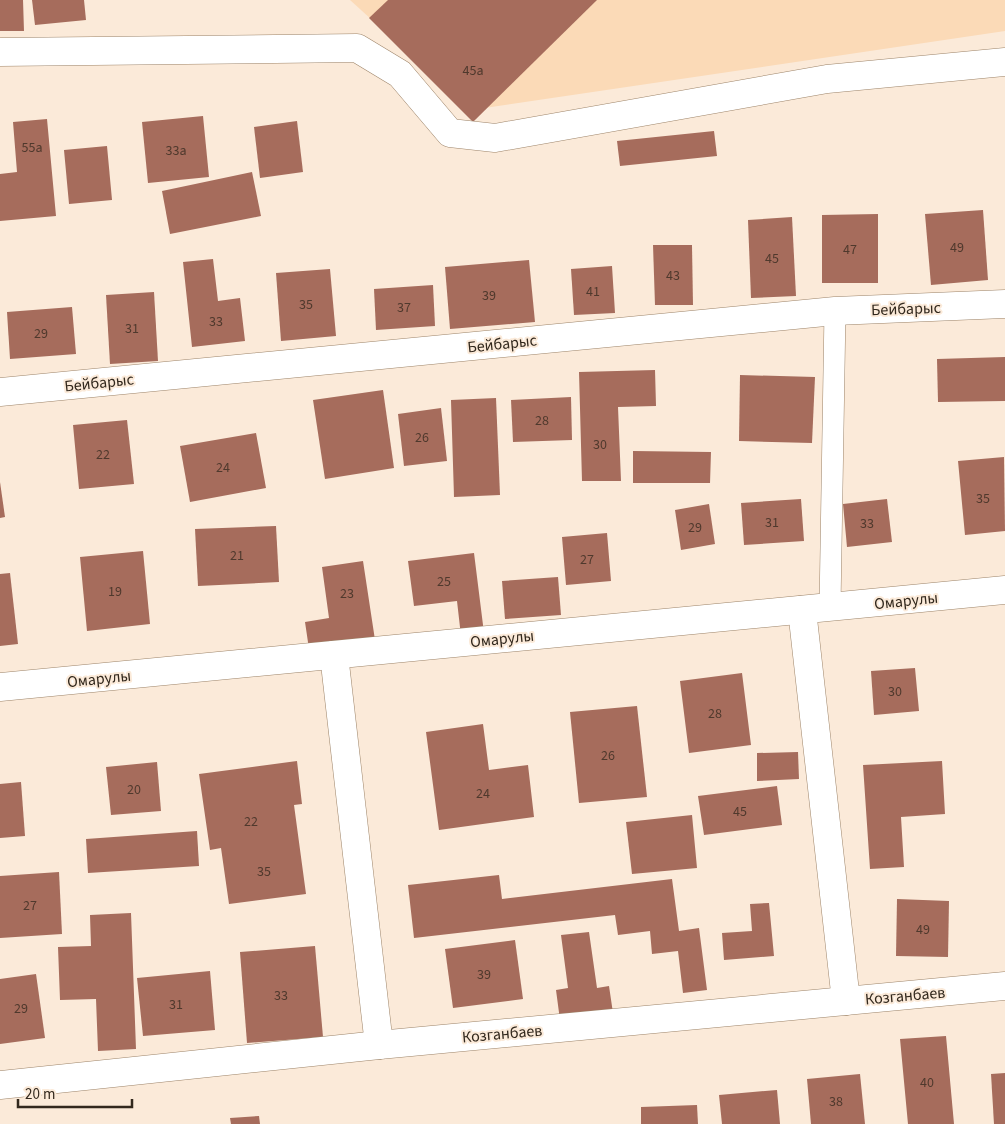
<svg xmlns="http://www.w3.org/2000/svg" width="1005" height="1124" font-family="'Source Sans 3',sans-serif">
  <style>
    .built { fill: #fbdab7 }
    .building { fill: #a66c5c }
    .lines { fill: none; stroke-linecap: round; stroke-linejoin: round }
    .lane-casing { stroke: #9d8469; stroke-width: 22 }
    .street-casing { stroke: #9d8469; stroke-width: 29 }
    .lane { stroke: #fff; stroke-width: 21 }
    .street { stroke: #fff; stroke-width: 28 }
    .labels { text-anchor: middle; stroke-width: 4; stroke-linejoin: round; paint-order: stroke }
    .number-label { font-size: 14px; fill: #4f392d }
    .street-label { font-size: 16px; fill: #32281d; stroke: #fbead9 }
  </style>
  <rect width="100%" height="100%" fill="#fbead9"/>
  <polygon class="built" points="350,0 1005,0 1005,31 471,110"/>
  <g class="building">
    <polygon points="0,0 23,0 24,31 0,31"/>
    <polygon points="32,0 84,0 86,20 35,25"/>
    <polygon points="388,0 597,0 473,122 369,18"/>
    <polygon points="203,116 209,177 148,183 142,122"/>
    <polygon points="47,119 56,216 0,221 0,174 17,172 13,122"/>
    <polygon points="297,121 303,172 260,178 254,127"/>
    <polygon points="714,131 717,156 620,166 617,141"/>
    <polygon points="107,146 112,200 69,204 64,150"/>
    <polygon points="252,172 261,216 170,234 162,191"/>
    <polygon points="983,210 988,280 931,285 925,214"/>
    <polygon points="878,214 878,283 822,283 822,215"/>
    <polygon points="792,217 796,296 751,298 748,220"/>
    <polygon points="653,245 692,245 693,305 655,305"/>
    <polygon points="213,259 218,301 240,298 245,341 192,347 183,262"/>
    <polygon points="529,260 535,322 450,329 445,267"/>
    <polygon points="612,266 615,313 574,315 571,269"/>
    <polygon points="330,269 336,336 281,341 276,273"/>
    <polygon points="433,285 435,326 376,330 374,289"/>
    <polygon points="154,292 158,361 110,364 106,295"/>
    <polygon points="72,307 76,354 10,359 7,312"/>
    <polygon points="1005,357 1005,401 938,402 937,359"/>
    <polygon points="655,370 656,406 618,407 621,481 582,481 579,372"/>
    <polygon points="740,375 815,377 812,443 739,441"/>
    <polygon points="383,390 394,468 325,479 313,400"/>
    <polygon points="571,397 572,440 513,442 511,400"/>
    <polygon points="496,398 500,495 454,497 451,400"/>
    <polygon points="441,408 447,461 404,466 398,414"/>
    <polygon points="127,420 134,484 79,489 73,425"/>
    <polygon points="256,433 266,488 190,502 180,446"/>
    <polygon points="633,451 711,452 710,483 633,483"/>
    <polygon points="1004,457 1005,531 965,535 958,461"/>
    <polygon points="0,482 5,517 0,518"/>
    <polygon points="801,499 804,541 744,545 741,503"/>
    <polygon points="887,499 892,542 847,547 843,504"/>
    <polygon points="709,504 715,544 681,550 675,510"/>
    <polygon points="276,526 279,582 198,586 195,529"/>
    <polygon points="607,533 611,581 566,585 562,537"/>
    <polygon points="143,551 150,624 87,631 80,557"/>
    <polygon points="474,553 484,633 461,636 457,601 414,606 408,561"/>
    <polygon points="363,561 375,640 309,649 305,622 329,618 322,567"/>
    <polygon points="10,573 18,644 0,646 0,574"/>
    <polygon points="558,577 561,615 505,619 502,581"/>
    <polygon points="915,668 919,711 874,715 871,671"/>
    <polygon points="742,673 751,745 689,753 680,681"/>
    <polygon points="637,706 647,797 579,803 570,712"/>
    <polygon points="483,724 489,770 528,765 534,817 439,830 426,732"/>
    <polygon points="798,752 799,779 757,781 757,753"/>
    <polygon points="297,761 302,804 294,805 306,894 229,904 221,848 210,850 199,774"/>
    <polygon points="942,761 945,814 901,817 904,867 870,869 863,765"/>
    <polygon points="157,762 161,811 111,815 106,767"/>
    <polygon points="21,782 25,836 0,838 0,784"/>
    <polygon points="777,786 782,825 704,835 698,796"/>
    <polygon points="692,815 697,868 632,874 626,822"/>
    <polygon points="197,831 199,866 88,873 86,839"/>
    <polygon points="59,872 62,934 0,938 0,876"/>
    <polygon points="499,875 502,899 672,879 679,931 699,928 707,990 683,993 678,951 652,954 650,931 618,935 615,915 414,938 408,885"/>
    <polygon points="897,899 949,901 948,957 896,956"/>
    <polygon points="769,903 774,956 724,960 722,933 752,931 750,904"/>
    <polygon points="131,913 136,1049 98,1051 96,999 60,1000 58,947 91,946 90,915"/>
    <polygon points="589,932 597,988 609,986 613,1013 560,1020 556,990 568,988 561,935"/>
    <polygon points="515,940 523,999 453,1008 445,949"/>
    <polygon points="315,946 323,1037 247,1043 240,952"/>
    <polygon points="210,971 215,1030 143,1036 137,978"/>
    <polygon points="36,974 45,1038 0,1044 0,979"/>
    <polygon points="946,1036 954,1124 908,1124 900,1039"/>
    <polygon points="1005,1073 1005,1124 994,1124 991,1074"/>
    <polygon points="860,1074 865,1124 811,1124 807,1079"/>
    <polygon points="777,1090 780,1124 722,1124 719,1095"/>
    <polygon points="697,1105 698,1124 641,1124 641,1107"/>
    <polygon points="259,1116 260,1124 231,1124 230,1118"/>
  </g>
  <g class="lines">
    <g class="lane-casing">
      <polyline id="lane" points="830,607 835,311"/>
    </g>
    <g class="street-casing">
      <g id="street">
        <polyline points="0,52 357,48 400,74 450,133 495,138 827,79 1005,62"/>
        <polyline points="0,392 835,311 1005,304"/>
        <polyline points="802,610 846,1001"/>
        <polyline points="334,655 379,1045"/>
        <polyline points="0,687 1005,590"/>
        <polyline points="0,1085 379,1045 1005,986"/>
      </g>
    </g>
    <use href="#lane" class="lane"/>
    <use href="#street" class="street"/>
  </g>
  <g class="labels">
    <g class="number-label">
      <text x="473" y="75">45а</text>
      <text x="32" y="152">55а</text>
      <text x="176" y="155">33а</text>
      <text x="957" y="252">49</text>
      <text x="850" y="254">47</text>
      <text x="772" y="263">45</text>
      <text x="673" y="280">43</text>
      <text x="593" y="296">41</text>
      <text x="489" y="300">39</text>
      <text x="306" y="309">35</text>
      <text x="404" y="312">37</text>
      <text x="216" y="326">33</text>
      <text x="132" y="333">31</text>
      <text x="41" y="338">29</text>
      <text x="542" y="425">28</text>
      <text x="422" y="442">26</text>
      <text x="600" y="449">30</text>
      <text x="103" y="459">22</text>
      <text x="223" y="472">24</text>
      <text x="983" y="503">35</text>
      <text x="772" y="527">31</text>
      <text x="867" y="528">33</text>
      <text x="695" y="532">29</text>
      <text x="237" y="560">21</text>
      <text x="587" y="564">27</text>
      <text x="444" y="586">25</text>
      <text x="115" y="596">19</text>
      <text x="347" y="598">23</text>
      <text x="895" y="696">30</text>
      <text x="715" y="718">28</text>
      <text x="608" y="760">26</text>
      <text x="134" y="794">20</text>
      <text x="483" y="798">24</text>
      <text x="740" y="816">45</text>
      <text x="251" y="826">22</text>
      <text x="264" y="876">35</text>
      <text x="30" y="910">27</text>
      <text x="923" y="934">49</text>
      <text x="484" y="979">39</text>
      <text x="281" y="1000">33</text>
      <text x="176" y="1009">31</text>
      <text x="21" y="1013">29</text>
      <text x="927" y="1087">40</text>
      <text x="836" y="1106">38</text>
    </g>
    <g class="street-label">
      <text transform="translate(906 308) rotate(-2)" y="6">Бейбарыс</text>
      <text transform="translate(502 343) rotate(-6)" y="6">Бейбарыс</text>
      <text transform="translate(99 382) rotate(-6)" y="6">Бейбарыс</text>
      <text transform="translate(906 600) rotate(-6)" y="6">Омарулы</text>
      <text transform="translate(502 638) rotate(-6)" y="6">Омарулы</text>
      <text transform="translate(99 678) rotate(-6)" y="6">Омарулы</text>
      <text transform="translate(905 995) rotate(-5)" y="6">Козганбаев</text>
      <text transform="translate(502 1033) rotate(-5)" y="6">Козганбаев</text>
    </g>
  </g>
  <path d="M18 1099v8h114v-8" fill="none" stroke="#32281d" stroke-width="2.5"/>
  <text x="25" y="1099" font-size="15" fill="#32281d" stroke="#fbead9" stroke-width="4" paint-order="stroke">20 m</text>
</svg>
